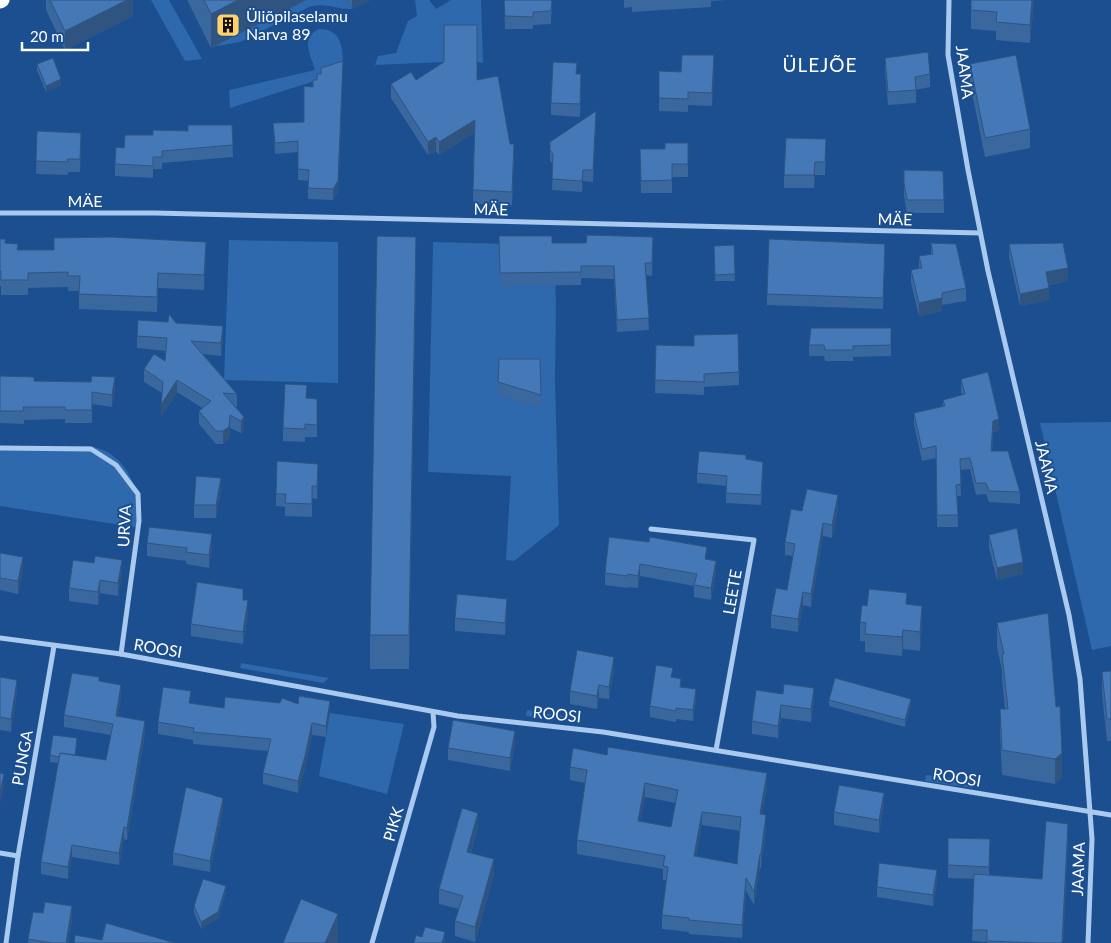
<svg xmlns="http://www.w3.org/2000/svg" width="1111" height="943" font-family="Lato,sans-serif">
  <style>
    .green { fill: #2e69ad }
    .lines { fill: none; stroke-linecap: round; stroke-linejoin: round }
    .street { stroke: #a9c9ee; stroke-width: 5 }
    .highway { stroke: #fff; stroke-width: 15 }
    .wall { fill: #3a679d; fill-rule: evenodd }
    .shaded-wall { fill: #305480 }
    .building { fill: #4478b7; stroke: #305480; fill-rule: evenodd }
    .labels { text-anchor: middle; stroke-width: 4; stroke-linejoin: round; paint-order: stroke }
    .poi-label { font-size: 16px; fill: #fff; stroke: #1b4f8f; text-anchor: start }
    .street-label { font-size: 16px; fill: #fff; stroke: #1b4f8f }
    .quarter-label { font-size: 19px; letter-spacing: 1px; fill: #fff; stroke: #1b4f8f }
  </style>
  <rect width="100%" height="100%" fill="#1b4f8f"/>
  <g class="green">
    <polygon points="151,0 169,0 202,59 185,61"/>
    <path d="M 306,0 L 347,0 L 352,9 C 336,10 327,2 309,7 L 240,42 L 212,47 Z"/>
    <polygon points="415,0 429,0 436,9 451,0 481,0 483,63 477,62 476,38 444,62 375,65 378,56 396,53 408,21 417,16"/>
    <path d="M 318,29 C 344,28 343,52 343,72 L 230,108 L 229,90 L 315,70 C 311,54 300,41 318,29 Z"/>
    <polygon points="229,240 338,242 338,383 224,380"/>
    <polygon points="433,242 554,245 556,305 555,380 559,525 514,561 506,560 511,476 428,472"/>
    <polygon points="1111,422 1111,646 1092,650 1040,423"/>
    <path d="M 90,446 C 98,448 105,450 112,455 C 132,469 144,504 140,528 L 0,506 L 0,447 Z"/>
    <polygon points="241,663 329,678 323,683 240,668"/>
    <polygon points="527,710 582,719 575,723 526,716"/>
    <polygon points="330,713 404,724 387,794 319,776"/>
    <polygon points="926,775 974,782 973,788 925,781"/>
  </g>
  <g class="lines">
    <g class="street">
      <polyline points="949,0 948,55 968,170 988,271 1069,615 1080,679 1092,839 1088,943"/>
      <polyline points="0,213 155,213 980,233"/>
      <polyline points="0,448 91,449 116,465 138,494 139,521 121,654"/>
      <polyline points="651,529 754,540 716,750"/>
      <polyline points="0,638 121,654 458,716 603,732 1111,815"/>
      <polyline points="0,853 18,856 54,646"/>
      <polyline points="6,943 18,856"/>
      <polyline points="372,943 434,727 433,712"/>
    </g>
    <polyline class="highway" points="0,1 2,0"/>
  </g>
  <g class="wall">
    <polygon points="46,0 133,0 133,16 65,50 46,10"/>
    <polygon points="188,0 306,0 211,48 188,2"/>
    <polygon points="347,0 370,0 352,9"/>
    <polygon points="504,0 552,0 551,24 533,25 533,29 505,29"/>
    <polygon points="624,0 727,0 711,1 711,7 632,12 632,7 624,8"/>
    <polygon points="971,0 1034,0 1030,43 996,40 996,31 971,29"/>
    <polygon points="885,58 930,74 930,87 916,90 916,103 888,105 885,71"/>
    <polygon points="37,64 61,85 46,92 37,70"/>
    <polygon points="970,64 1030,129 1030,148 985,157 970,83"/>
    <polygon points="714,68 712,106 688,105 688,112 659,111 659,71 681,72"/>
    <polygon points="577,74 581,87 580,117 551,115 551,103"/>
    <polygon points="416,80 477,80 510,144 514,158 512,205 473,204 474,133 439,155 436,151 428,155 391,98 391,84"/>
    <polygon points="596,122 593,182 583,181 582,192 552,190 553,164 550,161 550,142"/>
    <polygon points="273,123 341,129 338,192 333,200 308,199 308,181 298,180 298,152 275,154"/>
    <polygon points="232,125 233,157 162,163 162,169 153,169 153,178 115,176 115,164 124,148 153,135"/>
    <polygon points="37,131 81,133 80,172 68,172 68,175 36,174"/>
    <polygon points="826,139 825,175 815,175 814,188 784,188 784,175"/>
    <polygon points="688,143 688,177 672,177 672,193 641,193 640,149 665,149"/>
    <polygon points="904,170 943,171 944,213 907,213 904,196"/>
    <polygon points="499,236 552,243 653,250 652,276 646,275 649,330 617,332 614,279 581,278 581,285 500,286"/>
    <polygon points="0,239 5,243 17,250 206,257 204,290 158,288 157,312 79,309 79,291 68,291 68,287 28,288 28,295 1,295 1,286 0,286"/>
    <polygon points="931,243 966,288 966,301 942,305 942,311 919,316 911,283 911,270 919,268 919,256 931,254"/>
    <polygon points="1009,244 1068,281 1049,285 1049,300 1020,306 1009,257"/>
    <polygon points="734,245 735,281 715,281 714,246"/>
    <polygon points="885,255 883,309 767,305 767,294"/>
    <polygon points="416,271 409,669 370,669 370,635"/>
    <polygon points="176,323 223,339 221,356 203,354 237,394 237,407 235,406 244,417 244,430 241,433 230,428 229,439 223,444 216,444 199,424 199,411 202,408 177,392 161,417 162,393 144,382 144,369 165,361 166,351 137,348 137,336"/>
    <polygon points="891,328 891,356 853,357 853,361 825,361 824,356 809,356 809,345"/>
    <polygon points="656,345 739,372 739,385 704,387 704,395 655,393"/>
    <polygon points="540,359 541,408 498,395 498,382"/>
    <polygon points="0,376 34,381 115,389 112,407 92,404 92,423 65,423 65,419 24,420 24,424 0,423"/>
    <polygon points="961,379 999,431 993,432 992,451 1020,492 1020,504 989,502 986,494 976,495 970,469 960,470 961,496 957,496 958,527 937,527 936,458 922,461 914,424 914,413 943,406 943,400 962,395 961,391"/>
    <polygon points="317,399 317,437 305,437 305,442 283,441 283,428"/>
    <polygon points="746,459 763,472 761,505 726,503 726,486 697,483 697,473"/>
    <polygon points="318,476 317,499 312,498 312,517 285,516 285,507 276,506 276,494"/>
    <polygon points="221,490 216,518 194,518 194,505"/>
    <polygon points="838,508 832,538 823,536 811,607 803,605 798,632 771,628 771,615 787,590 793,556 785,555 785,542"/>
    <polygon points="989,535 1023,574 997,580 989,548"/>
    <polygon points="609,537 707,559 716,573 711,600 694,597 694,586 640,576 638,588 628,587 627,588 605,585 605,573"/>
    <polygon points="147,543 212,547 209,568 186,564 186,561 147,556"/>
    <polygon points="0,553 23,570 18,594 0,590"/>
    <polygon points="122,573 118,596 100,593 98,605 69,601 69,588"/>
    <polygon points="243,600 248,613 243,644 191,636 191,624"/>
    <polygon points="907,604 922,625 920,651 903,649 902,656 865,652 865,641 860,641 860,622 867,606"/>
    <polygon points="507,612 505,635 455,631 455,618"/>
    <polygon points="1048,613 1062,778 1055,784 1002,775 1000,735 1000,709 1005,709 1002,679 1002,670 997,648 997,623"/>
    <polygon points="614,670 609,699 599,698 597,709 570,704 570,691"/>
    <polygon points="1111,671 1111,741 1107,741 1102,694 1102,672"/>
    <polygon points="0,677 17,692 11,732 0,730"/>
    <polygon points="673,678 681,687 696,700 693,721 676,719 676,722 650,717 650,706"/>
    <polygon points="99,682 121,697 118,716 145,733 127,840 124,839 119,865 72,857 68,879 41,874 41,862 58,763 50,762 50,755 77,745 75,755 106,760 111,735 64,727 64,715"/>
    <polygon points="756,690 814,701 811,722 781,718 778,738 752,734 752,721"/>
    <polygon points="829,700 911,705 905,727 829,706"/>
    <polygon points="190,703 224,708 280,703 298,704 330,713 326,737 312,735 305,768 298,793 263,784 263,773 268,751 193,744 193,740 158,734 158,722"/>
    <polygon points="515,744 510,771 448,760 448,748"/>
    <path d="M 570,767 L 767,787 L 762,815 L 766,829 L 761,868 L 760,868 L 754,905 L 746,891 L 742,938 L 689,934 L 689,932 L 662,929 L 662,915 L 666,880 L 663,880 L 663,869 L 577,854 L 577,840 L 585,783 L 570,780 ZM 645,797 L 676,803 L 671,827 L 640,821 ZM 702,825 L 740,831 L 737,864 L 696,856 Z"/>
    <polygon points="884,805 879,833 834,825 834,812"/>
    <polygon points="223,809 210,872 173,865 173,853"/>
    <polygon points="478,827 471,853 494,874 475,942 455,936 455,921 459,909 439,904 439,889"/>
    <polygon points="1068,836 1063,943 987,943 987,942 972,941 974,879 948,878 948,838 990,839 989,875 1042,879"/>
    <polygon points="937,881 933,906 877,897 877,887"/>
    <polygon points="226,892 218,918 201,929 194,913 194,906"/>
    <polygon points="43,913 72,919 68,943 28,943 28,939"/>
  </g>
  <g class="shaded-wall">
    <polygon points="127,0 133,0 133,16 65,50 65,31"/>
    <polygon points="238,0 306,0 211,48 211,14"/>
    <polygon points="352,0 370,0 352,9"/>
    <polygon points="1032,0 1034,0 1030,43 1030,25"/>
    <polygon points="714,55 714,68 712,106 712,93"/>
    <polygon points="343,72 338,192 333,200 333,189"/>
    <polygon points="61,79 61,85 46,92 46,86"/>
    <polygon points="596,111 596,122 593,182 593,170"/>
    <polygon points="475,120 475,133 439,155 439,142"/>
    <polygon points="436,137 436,151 428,155 428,142"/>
    <polygon points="815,162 815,175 814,188 814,175"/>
    <polygon points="583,170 583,181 582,192 582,181"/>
    <polygon points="416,237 416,271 409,669 409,635"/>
    <polygon points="206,242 206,257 204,290 204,275"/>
    <polygon points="1068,268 1068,281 1046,285 1046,272"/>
    <polygon points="1049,288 1049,300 1020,306 1020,294"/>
    <polygon points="942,298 942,311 919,316 919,303"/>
    <polygon points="223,326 223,339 221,356 221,343"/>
    <polygon points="115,377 115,389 112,407 112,395"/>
    <polygon points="177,380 177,392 161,417 161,405"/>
    <polygon points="230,415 230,428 229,439 223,444 223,431"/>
    <polygon points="244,417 244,430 241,433 241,421"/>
    <polygon points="999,419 999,431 993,432 991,462 993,421"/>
    <polygon points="221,478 221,490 216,518 216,505"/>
    <polygon points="838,495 838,508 832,538 832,525"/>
    <polygon points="823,523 823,536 811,607 811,594"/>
    <polygon points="212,534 212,547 209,568 209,555"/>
    <polygon points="23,557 23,570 18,594 18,581"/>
    <polygon points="122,560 122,573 118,596 118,583"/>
    <polygon points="716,561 716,573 711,600 711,588"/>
    <polygon points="1023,562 1023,574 997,580 997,568"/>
    <polygon points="640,564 640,576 638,588 638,576"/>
    <polygon points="100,580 100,593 98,605 98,592"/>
    <polygon points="803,592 803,605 798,632 798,619"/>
    <polygon points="507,599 507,612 505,635 505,623"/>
    <polygon points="248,600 248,613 243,644 243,632"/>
    <polygon points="922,606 922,625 920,651 920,632"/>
    <polygon points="903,630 903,649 902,656 902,637"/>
    <polygon points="614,657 614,670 609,699 609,687"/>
    <polygon points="17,680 17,692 11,732 11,719"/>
    <polygon points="121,685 121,697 116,728 116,716"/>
    <polygon points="599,685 599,698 597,709 597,696"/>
    <polygon points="814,688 814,701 811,722 811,709"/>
    <polygon points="696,689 696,700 693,721 693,710"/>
    <polygon points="911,699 911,705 905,727 905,720"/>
    <polygon points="330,701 330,713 326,737 326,726"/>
    <polygon points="781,705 781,718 778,738 778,726"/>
    <polygon points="145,721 145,733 127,840 127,828"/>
    <polygon points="312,723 312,735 305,768 298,793 298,781"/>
    <polygon points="515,731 515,744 510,771 510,758"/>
    <polygon points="1062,753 1062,778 1055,784 1055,759"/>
    <polygon points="767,773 767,787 760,828 760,814"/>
    <polygon points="4,774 4,786 0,805 0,792"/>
    <polygon points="645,783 645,797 638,834 638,821"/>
    <polygon points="884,793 884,805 879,833 879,820"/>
    <polygon points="223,798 223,809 210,872 210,861"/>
    <polygon points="702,812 702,825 694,869 694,856"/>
    <polygon points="478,813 478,827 467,866 467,852"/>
    <polygon points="766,815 766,829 761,868 761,854"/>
    <polygon points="1068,824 1063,943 1062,943"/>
    <polygon points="124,827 124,839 119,865 119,853"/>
    <polygon points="72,845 72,857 68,879 68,867"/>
    <polygon points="760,854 760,868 754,905 754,892"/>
    <polygon points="494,859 494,874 475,942 475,927"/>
    <polygon points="937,870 937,881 933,906 933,895"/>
    <polygon points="746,878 746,891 742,938 742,925"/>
    <polygon points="226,886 226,892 218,918 201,929 201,922"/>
    <polygon points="72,906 72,919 68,943 66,943"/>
    <polygon points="338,914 338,943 325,943"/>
    <polygon points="445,932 445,943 442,943"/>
  </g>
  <g class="building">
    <polygon points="50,0 127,0 65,31"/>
    <polygon points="204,0 238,0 211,14"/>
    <polygon points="504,0 552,0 551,11 533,12 533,17 505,16"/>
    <polygon points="971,0 1032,0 1030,25 996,22 997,12 971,10"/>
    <polygon points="444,25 477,25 477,80 498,76 510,144 514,144 512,192 473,190 475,120 439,142 436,137 428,142 391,84 411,72 416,80 444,62"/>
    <polygon points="928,52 930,74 915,77 916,90 888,92 885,58"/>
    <polygon points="682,55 714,55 712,93 688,92 688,99 659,98 659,71 681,72"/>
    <polygon points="1016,55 1030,129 985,138 970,64"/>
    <polygon points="53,58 61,79 46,86 37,64"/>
    <polygon points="343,61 338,181 333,189 308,188 309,170 298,169 298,141 275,143 273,123 304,122 304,86 313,87 313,80 317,80 317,74 321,74 321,68"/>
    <polygon points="553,62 577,63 576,74 581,74 580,104 551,103"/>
    <polygon points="596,111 593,170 583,170 582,181 552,179 553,154 550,150 550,142"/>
    <polygon points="188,125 232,125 233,145 162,151 162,157 153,157 153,166 115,164 116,147 124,148 125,135 153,135 153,130 188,131"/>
    <polygon points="37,131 81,133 80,159 67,159 68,162 36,161"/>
    <polygon points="786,138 826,139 825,162 815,162 814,175 784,175"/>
    <polygon points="665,143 688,143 688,164 672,164 672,180 641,181 640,149 665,149"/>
    <polygon points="904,170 943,171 944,200 907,200 904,183"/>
    <polygon points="587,235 653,237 652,263 645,263 649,318 617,320 614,266 581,266 581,272 500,273 499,236 552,236 552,243 586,243"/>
    <polygon points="377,236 416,237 409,635 370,635"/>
    <polygon points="111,237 206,242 204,275 158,273 157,297 79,294 80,276 68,276 68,272 28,273 28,280 1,280 1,271 0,271 0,239 5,239 5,243 18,244 17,250 54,250 54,238"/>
    <polygon points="769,239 885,244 883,298 767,294"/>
    <polygon points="931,243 956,244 966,288 942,293 942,298 919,303 911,270 922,268 919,256 933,254"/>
    <polygon points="1063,243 1068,268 1046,272 1049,288 1020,294 1009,244"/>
    <polygon points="734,245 735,274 715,275 714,246"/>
    <polygon points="169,314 176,323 223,326 221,343 191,341 237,394 223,393 244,417 241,421 230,415 229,427 223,431 216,431 199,411 211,401 177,380 161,405 163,382 144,369 154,354 165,361 167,338 137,336 138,320 168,322"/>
    <polygon points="811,328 891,328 891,345 853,346 853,350 825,350 824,345 809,345"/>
    <polygon points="738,334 739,372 704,374 704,382 655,380 656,345 694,346 694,335"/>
    <polygon points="499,359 540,359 541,395 498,382"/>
    <polygon points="988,372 999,419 993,421 991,451 1008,451 1020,492 989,491 986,483 976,483 970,458 960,459 961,484 956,485 958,515 937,515 936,446 922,449 914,413 945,406 943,400 965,394 961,379"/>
    <polygon points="0,376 34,377 34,381 91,382 92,376 115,377 112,395 92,392 92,410 65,410 65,407 23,407 24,411 0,411"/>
    <polygon points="285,384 307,385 306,398 317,399 317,425 305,424 305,429 283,428"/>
    <polygon points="699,451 746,455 746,459 763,462 761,495 726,493 727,476 697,473"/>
    <polygon points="277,461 318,464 317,486 312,486 312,504 285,503 286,494 276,494"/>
    <polygon points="196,476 221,478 216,505 194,505"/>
    <polygon points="807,489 838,495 832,525 823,523 811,594 803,592 798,619 771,615 776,588 787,590 795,544 785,542 791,509 802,511"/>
    <polygon points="149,527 212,534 209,555 186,552 187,548 147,543"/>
    <polygon points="1017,528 1023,562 997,568 989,535"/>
    <polygon points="609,537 649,542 650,537 707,547 705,559 716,561 711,588 694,585 697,574 640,564 638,576 628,574 627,576 605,573"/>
    <polygon points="0,553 23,557 18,581 0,578"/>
    <polygon points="95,556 122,560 118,583 100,580 98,592 69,588 73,560 94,563"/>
    <polygon points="197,582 243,589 243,600 248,600 243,632 191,624"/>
    <polygon points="869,589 907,593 906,604 922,606 920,632 903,630 902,637 865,634 866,623 860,622 862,605 867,606"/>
    <polygon points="457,594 507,599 505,623 455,618"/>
    <polygon points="1048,613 1056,707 1060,706 1062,753 1055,759 1002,750 1000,709 1008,709 1002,654 1004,654 997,623"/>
    <polygon points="577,650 614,657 609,687 599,685 597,696 570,691"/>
    <polygon points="656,665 673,668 671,677 681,679 680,687 696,689 693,710 676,708 676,711 650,706"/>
    <polygon points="1111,671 1111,719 1107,719 1102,672"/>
    <polygon points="72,673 99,677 99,681 121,685 116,716 145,721 127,828 124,827 119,853 72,845 68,867 41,862 60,753 106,760 113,724 64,715"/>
    <polygon points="0,677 17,680 11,719 0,717"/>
    <polygon points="835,678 911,699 905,720 829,700"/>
    <polygon points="784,684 814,688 811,709 781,705 778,726 752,721 756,690 783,694"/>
    <polygon points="163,687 191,691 189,703 224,708 225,697 280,703 282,698 298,704 299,696 330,701 326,726 312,723 305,756 298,781 263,773 271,739 193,732 194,728 158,722"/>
    <polygon points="453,720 515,731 510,758 448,748"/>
    <polygon points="53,735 77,738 75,755 60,753 59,757 50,755"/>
    <path d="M 608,747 L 767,773 L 760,814 L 766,815 L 761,854 L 760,854 L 754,892 L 746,878 L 742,925 L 689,920 L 689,918 L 662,915 L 668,867 L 663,866 L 665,856 L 577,840 L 587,770 L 570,767 L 573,748 L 607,755 ZM 645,783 L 678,790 L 671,827 L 638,821 ZM 702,812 L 741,817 L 737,863 L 738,864 L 694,856 Z"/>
    <polygon points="0,773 4,774 0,792"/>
    <polygon points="839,785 884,793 879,820 834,812"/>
    <polygon points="186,787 223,798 210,861 173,853"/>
    <polygon points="462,808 478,813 467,852 494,859 475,927 455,921 463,896 439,889"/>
    <polygon points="1046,821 1068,824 1062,943 1040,943 987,941 987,930 972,930 974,874 1042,879"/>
    <polygon points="948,838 990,839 989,867 948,865"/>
    <polygon points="879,863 937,870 933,895 877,887"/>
    <polygon points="203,879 226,886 218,912 201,922 194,906"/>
    <polygon points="301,899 338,914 325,943 283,943"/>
    <polygon points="45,902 72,906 66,943 51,943 28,939 33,912 43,913"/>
    <polygon points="106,923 175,943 74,943 75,935 102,940"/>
    <polygon points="425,927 445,932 442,943 414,943 416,935 422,937"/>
  </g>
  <defs>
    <g id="building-square" transform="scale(1.25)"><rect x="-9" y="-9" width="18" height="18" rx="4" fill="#ffd166" stroke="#1b4f8f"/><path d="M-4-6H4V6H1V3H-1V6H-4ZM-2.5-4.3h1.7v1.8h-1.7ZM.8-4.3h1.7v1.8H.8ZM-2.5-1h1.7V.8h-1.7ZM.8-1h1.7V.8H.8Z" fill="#111"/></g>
  </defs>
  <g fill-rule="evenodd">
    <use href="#building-square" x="228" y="25"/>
  </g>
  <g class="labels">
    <g class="poi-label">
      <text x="246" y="22">Üliõpilaselamu<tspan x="246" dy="18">Narva 89</tspan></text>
    </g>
    <g class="street-label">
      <text transform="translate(965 72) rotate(83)" y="6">JAAMA</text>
      <text x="85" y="207">MÄE</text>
      <text transform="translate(491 209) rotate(1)" y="6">MÄE</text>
      <text transform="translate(895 219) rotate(1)" y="6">MÄE</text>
      <text transform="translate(1047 467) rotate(77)" y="6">JAAMA</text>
      <text transform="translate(124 526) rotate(-87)" y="6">URVA</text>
      <text transform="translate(732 592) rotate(-80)" y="6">LEETE</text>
      <text transform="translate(158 648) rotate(10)" y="6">ROOSI</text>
      <text transform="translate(557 714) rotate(6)" y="6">ROOSI</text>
      <text transform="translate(22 758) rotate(-80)" y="6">PUNGA</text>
      <text transform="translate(957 777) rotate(9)" y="6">ROOSI</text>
      <text transform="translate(393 824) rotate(-74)" y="6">PIKK</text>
      <text transform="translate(1078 869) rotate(-88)" y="6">JAAMA</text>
    </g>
    <g class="quarter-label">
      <text x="820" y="72">ÜLEJÕE</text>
    </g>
  </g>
  <path d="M22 42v8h66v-8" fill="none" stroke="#ffffff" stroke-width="2.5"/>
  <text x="30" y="42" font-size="15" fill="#ffffff" stroke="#1b4f8f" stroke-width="4" paint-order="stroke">20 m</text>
</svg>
